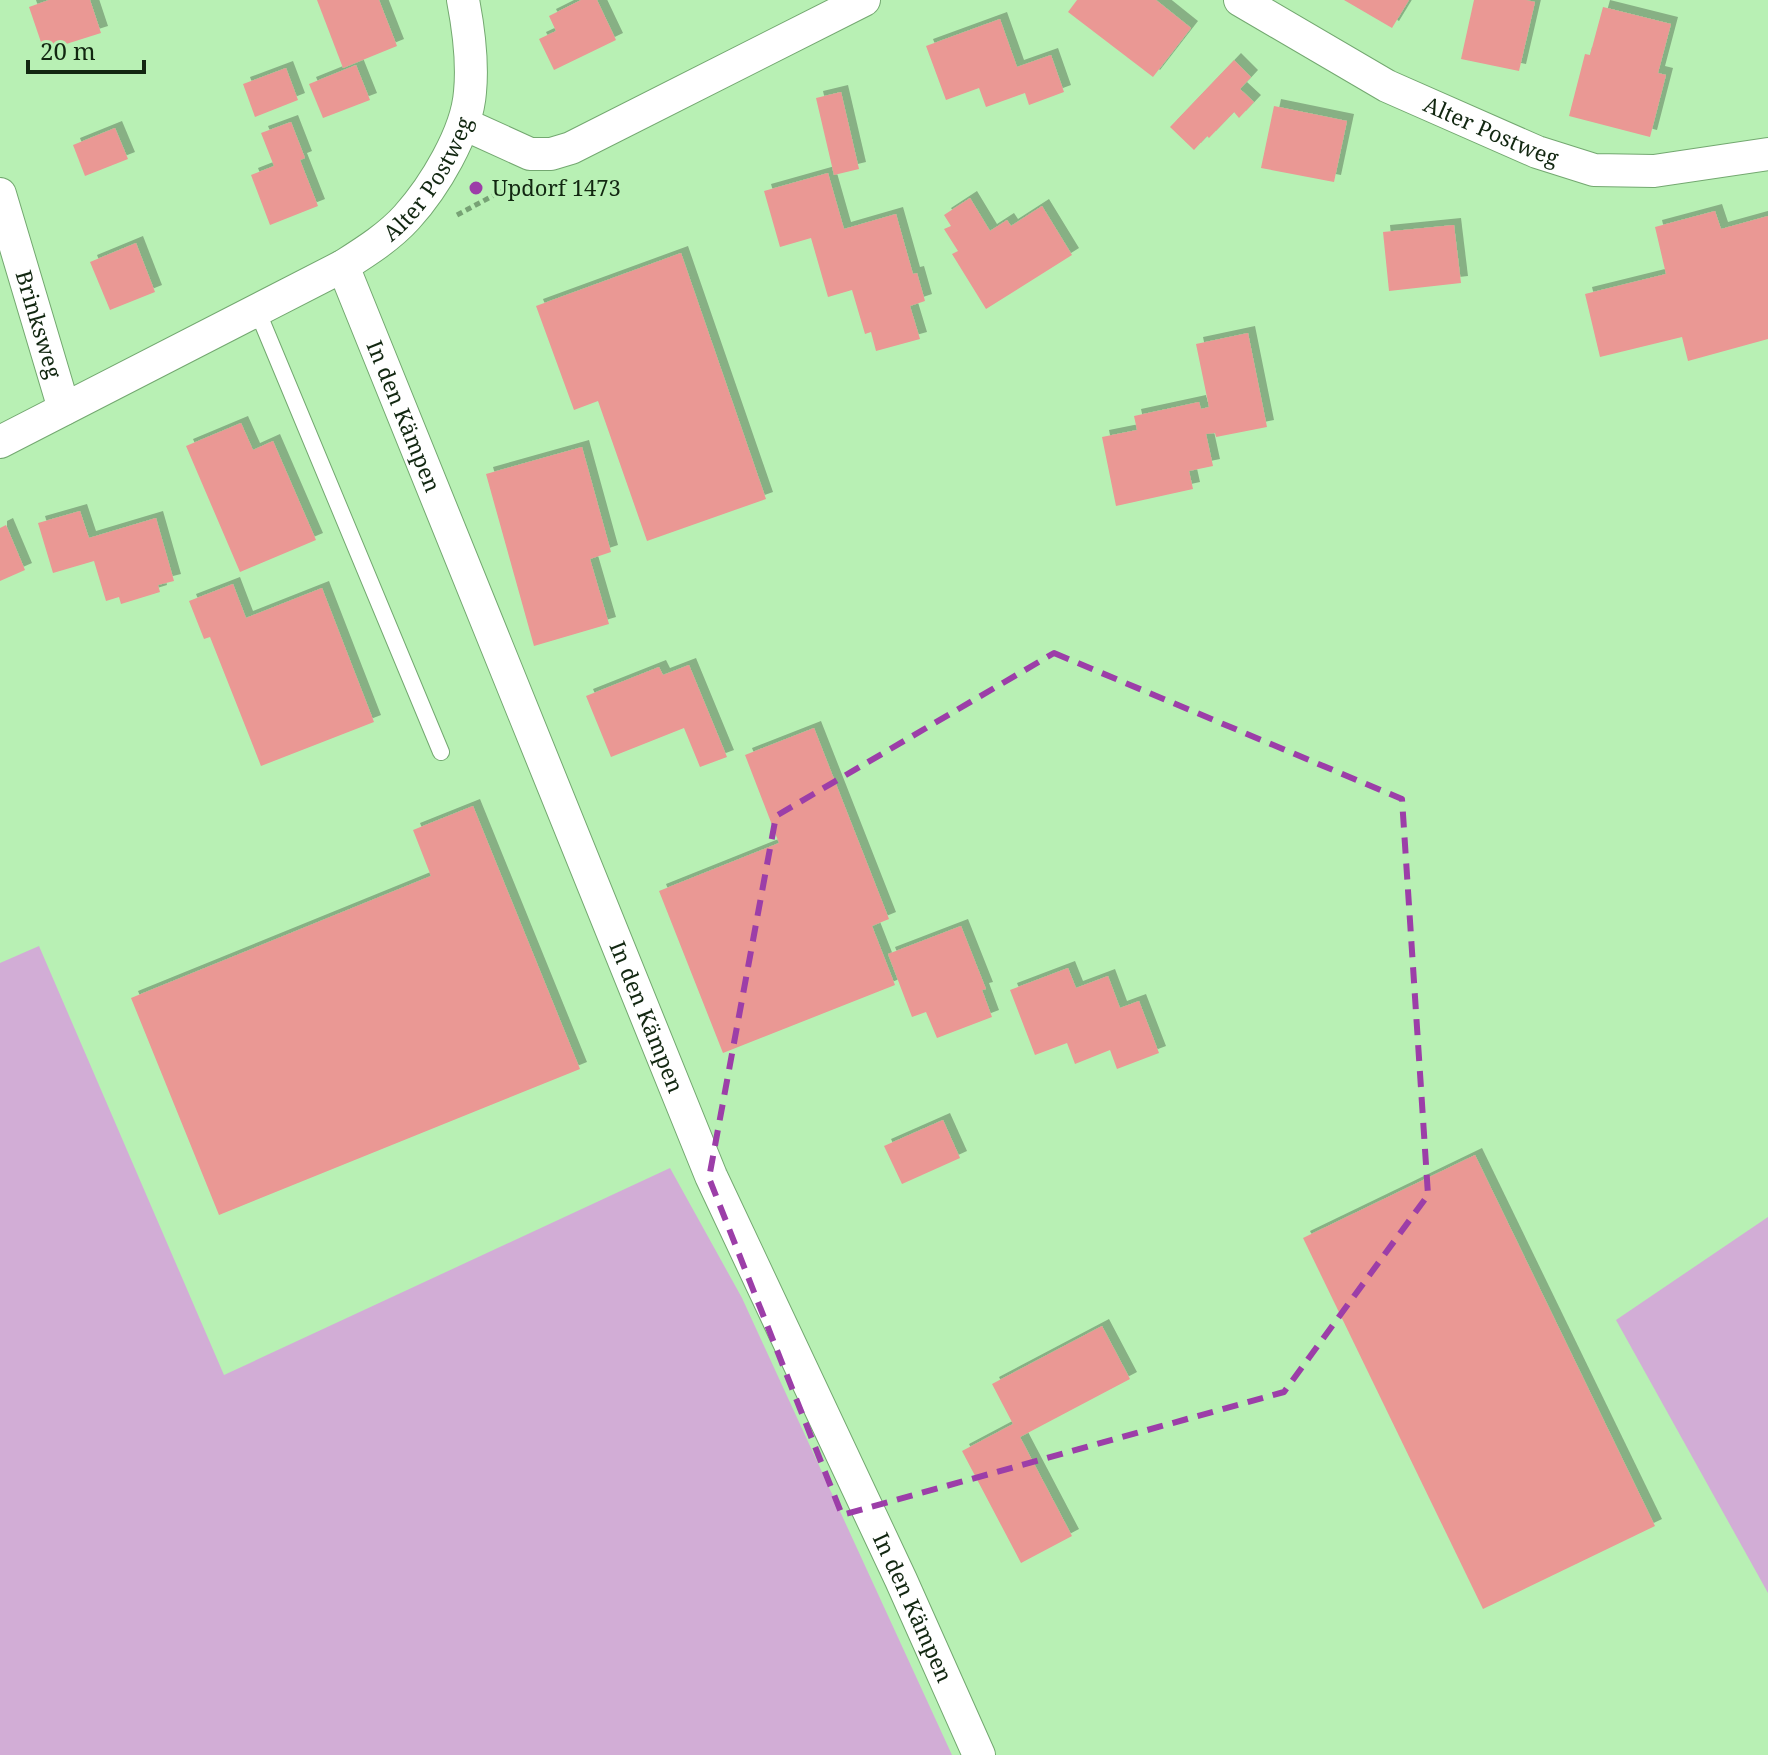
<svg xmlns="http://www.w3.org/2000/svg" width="1768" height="1755" font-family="'Noto Serif',serif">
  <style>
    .green { fill: #d2add6 }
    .building { fill: #ea9894; filter: url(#shadow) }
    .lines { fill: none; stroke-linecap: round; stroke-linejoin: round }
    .lane-casing { stroke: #73a870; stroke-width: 18 }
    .street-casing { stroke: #73a870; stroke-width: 34 }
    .path { stroke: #77a275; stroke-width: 5; stroke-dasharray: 6 4; stroke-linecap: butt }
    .lane { stroke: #fff; stroke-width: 16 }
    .street { stroke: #fff; stroke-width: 32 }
    .marked { fill: none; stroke: #9c3ea8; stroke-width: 6; stroke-dasharray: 16 10; stroke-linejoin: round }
    .poi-dot { fill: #9c3ea8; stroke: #b8f0b4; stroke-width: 3 }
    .labels { text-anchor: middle; stroke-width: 7; stroke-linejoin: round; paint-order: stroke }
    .street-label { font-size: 22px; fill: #122711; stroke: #b8f0b4 }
    .poi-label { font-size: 22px; fill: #122711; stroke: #b8f0b4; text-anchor: start }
  </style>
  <defs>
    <filter id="shadow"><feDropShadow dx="7" dy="-7" stdDeviation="0" flood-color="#0004"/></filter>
  </defs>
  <rect width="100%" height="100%" fill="#b8f0b4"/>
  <g class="green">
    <polygon points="39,946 224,1375 670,1168 742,1298 952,1755 0,1755 0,963"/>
    <polygon points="1768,1217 1768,1593 1616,1320"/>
  </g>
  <g class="building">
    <polygon points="49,0 90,0 101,33 44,51 29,7"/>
    <polygon points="317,0 379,0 397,46 343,68"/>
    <polygon points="581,0 597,0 616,40 554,70 539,39 556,31 549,16"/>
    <polygon points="1077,0 1156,0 1191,28 1153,77 1068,12"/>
    <polygon points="1344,0 1409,0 1392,28"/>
    <polygon points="1474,0 1526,0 1535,2 1519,71 1461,59"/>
    <polygon points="1603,7 1671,24 1658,73 1666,75 1650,137 1569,116 1585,54 1590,55"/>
    <polygon points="1000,19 1017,67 1051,55 1064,92 1029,105 1025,93 986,107 979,88 946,100 926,46"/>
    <polygon points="1234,60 1251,77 1240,89 1254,102 1239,118 1234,112 1209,138 1207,136 1194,150 1170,127"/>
    <polygon points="356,65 370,100 323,118 309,84"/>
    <polygon points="286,68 298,100 255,117 243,84"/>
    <polygon points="841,92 859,169 834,175 816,98"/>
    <polygon points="1274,106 1347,121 1334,182 1261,168"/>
    <polygon points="291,122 305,158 300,160 318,206 270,225 251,175 274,166 261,133"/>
    <polygon points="115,128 128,159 85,176 73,145"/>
    <polygon points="828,173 844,229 896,214 913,274 917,273 925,301 910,306 920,339 876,351 871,332 865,334 852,290 828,297 811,238 780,247 764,191"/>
    <polygon points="970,198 990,231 1007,220 1011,226 1042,206 1072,255 986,309 952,254 958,251 944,229 951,226 944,215"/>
    <polygon points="1715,211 1721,229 1768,216 1768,339 1688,361 1682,337 1600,357 1585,294 1666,274 1655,227"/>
    <polygon points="1454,225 1461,283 1389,291 1383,232"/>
    <polygon points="136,243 155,292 110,310 90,262"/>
    <polygon points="681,253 766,499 647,541 598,401 574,410 536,306"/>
    <polygon points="1248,333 1267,427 1216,437 1215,433 1206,434 1213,466 1189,471 1193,489 1116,506 1102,437 1137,430 1134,416 1199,402 1201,409 1209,407 1196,344"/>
    <polygon points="241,423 253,450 273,441 316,540 240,572 186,446"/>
    <polygon points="582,447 611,552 590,559 609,624 534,646 486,474"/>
    <polygon points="80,511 89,538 156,518 174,581 158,585 160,592 121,604 119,597 106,601 94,561 53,573 38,523"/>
    <polygon points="6,525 25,570 0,581 0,528"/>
    <polygon points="233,584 246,618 322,588 374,722 261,766 210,637 204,639 189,601"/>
    <polygon points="689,665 727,757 700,767 684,728 611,757 586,696 659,667 663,675"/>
    <polygon points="814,728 889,919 872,926 895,985 723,1053 659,891 779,843 745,755"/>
    <polygon points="473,806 580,1069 219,1215 131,998 431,876 413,830"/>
    <polygon points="961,926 986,989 982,990 992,1017 937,1038 926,1012 912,1017 888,954"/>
    <polygon points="1068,968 1076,988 1108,976 1120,1008 1139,1001 1159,1053 1117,1069 1110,1050 1075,1064 1067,1043 1035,1055 1010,990"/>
    <polygon points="943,1120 960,1158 902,1184 884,1146"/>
    <polygon points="1475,1155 1655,1526 1483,1609 1303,1238"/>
    <polygon points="1102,1326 1130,1379 1020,1437 1072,1536 1021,1563 962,1451 1013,1424 992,1384"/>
  </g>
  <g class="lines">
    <g class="lane-casing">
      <polyline id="lane" points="257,310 441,752"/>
    </g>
    <g class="street-casing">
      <g id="street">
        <path id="s1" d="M 1240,0 L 1387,86 L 1537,152 L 1594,170 L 1654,171 L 1768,154"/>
        <polyline points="464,124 530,154 551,154 571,148 864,0"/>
        <path id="s2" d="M 0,194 L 64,409"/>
        <path id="s3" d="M 343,266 L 711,1176 L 901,1580 L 979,1755"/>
        <path id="s4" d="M 0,442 L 343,266 C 365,252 389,237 407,217 C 434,187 467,133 470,92 C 473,61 469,31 463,0"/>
      </g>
    </g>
    <polyline class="path" points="457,215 515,184"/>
    <use href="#lane" class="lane"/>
    <use href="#street" class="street"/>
  </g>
  <path class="marked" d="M 1054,653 L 1402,799 L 1428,1195 L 1284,1392 L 842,1515 L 709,1178 L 776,816 Z"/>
  <circle class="poi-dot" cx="476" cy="188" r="8"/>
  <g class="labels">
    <g class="street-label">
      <text dy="8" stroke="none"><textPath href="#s1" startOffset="284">Alter Postweg</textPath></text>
      <text dy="8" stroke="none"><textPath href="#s4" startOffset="510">Alter Postweg</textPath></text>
      <text dy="8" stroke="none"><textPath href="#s2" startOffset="136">Brinksweg</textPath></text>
      <text dy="8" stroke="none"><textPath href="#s3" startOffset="162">In den Kämpen</textPath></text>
      <text dy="8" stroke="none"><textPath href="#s3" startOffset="810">In den Kämpen</textPath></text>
      <text dy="8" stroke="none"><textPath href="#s3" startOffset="1458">In den Kämpen</textPath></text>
    </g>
    <g class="poi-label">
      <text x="492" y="196">Updorf 1473</text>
    </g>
  </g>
  <path d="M28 60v12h116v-12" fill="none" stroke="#122711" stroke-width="4"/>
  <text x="40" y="60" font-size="24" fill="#122711" stroke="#b8f0b4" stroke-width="6" paint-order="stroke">20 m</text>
</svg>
